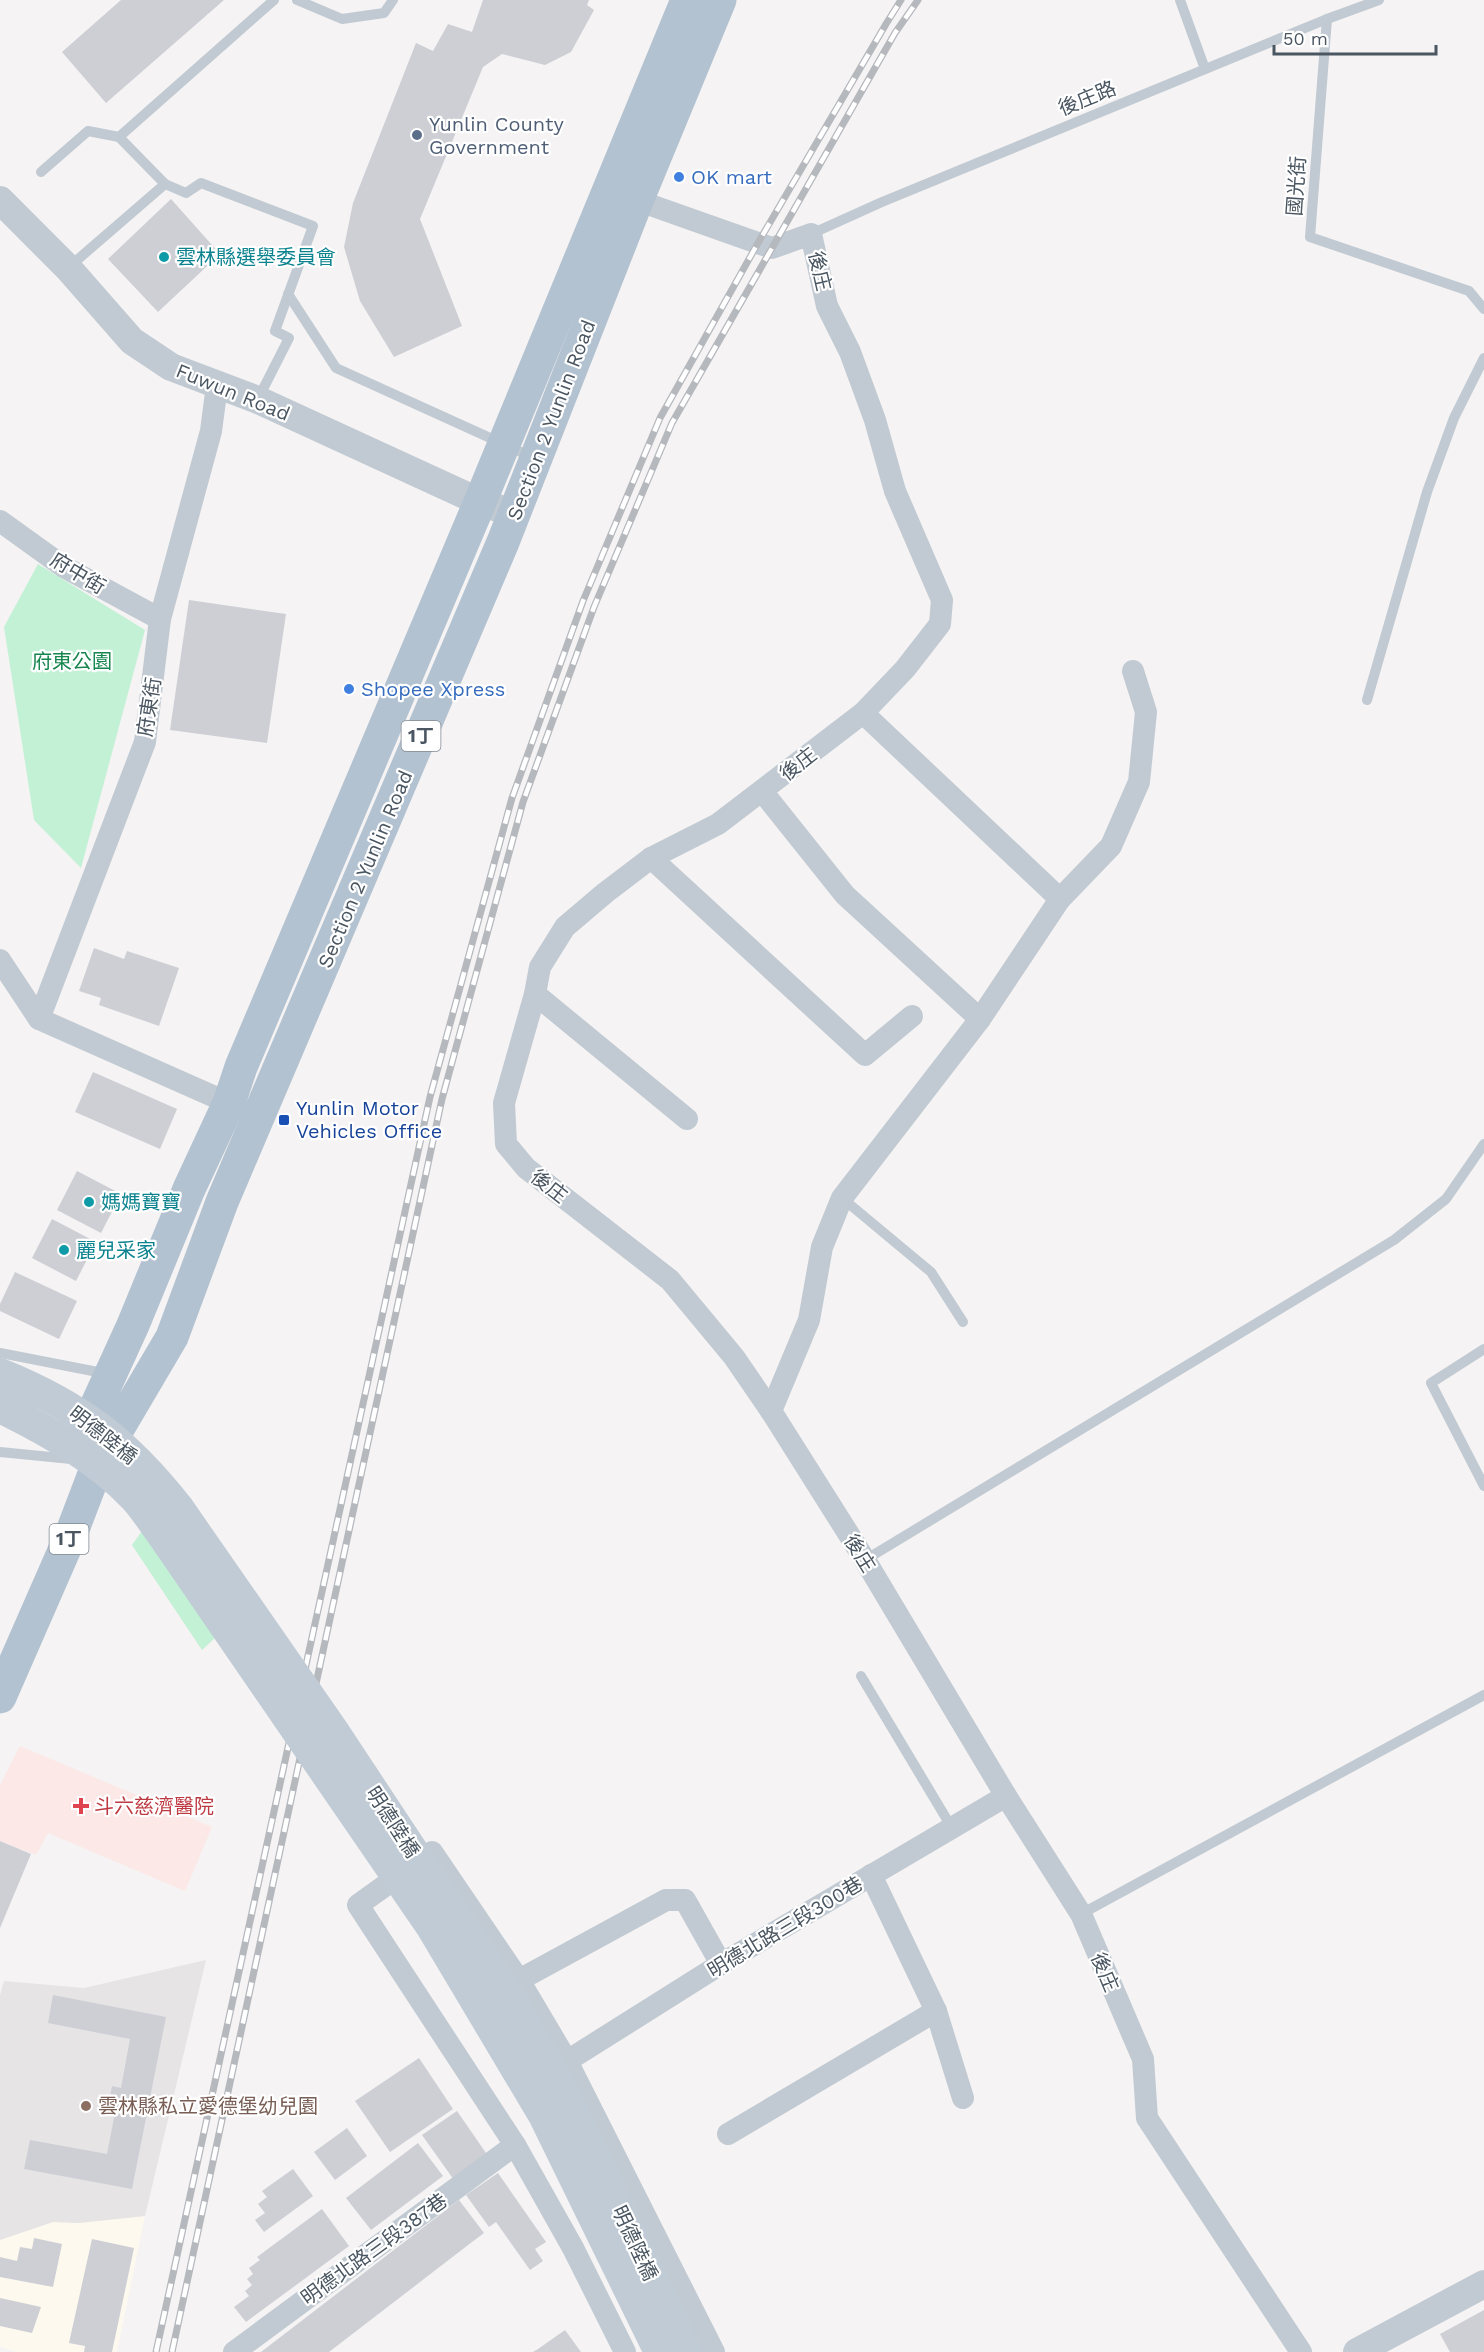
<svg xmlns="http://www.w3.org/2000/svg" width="1484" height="2352" font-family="'Work Sans','Noto Sans TC',sans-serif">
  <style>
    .commercial { fill: #fdf9ef }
    .education { fill: #e6e4e5 }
    .medical { fill: #fce8e6 }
    .green { fill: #c3f1d5 }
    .building { fill: #cdcfd5 }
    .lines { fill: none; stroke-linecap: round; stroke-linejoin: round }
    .service { stroke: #c1cad2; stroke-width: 10 }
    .minor { stroke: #c1cad2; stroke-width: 22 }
    .tertiary { stroke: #c1cad2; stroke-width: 28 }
    .primary { stroke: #b3c2d1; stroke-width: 33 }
    .rail-casing { stroke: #b5b8bd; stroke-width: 7 }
    .rail { stroke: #fff; stroke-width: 4.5; stroke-dasharray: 14; stroke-linecap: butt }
    .secondary-bridge { stroke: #c1cbd6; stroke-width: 32 }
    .service-dot { fill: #5c6f8a; stroke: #fff; stroke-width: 2 }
    .shop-dot { fill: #3f7fe0; stroke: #fff; stroke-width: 2 }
    .culture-dot { fill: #0f9aa8; stroke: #fff; stroke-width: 2 }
    .transit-dot { fill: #1a4fb4; stroke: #fff; stroke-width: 2 }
    .health-dot { fill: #e0444e; stroke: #fff; stroke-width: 2 }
    .education-dot { fill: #8d6e63; stroke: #fff; stroke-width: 2 }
    .labels { text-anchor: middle; stroke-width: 4.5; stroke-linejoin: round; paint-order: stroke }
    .shield { fill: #fff; stroke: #808990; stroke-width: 1.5 }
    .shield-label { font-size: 18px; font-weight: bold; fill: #4a5661 }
    .street-label { font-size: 20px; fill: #4a5661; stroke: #fff }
    .service-label { font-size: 20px; fill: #4e5e75; stroke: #fff; text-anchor: start }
    .shop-label { font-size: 20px; fill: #366cbe; stroke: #fff; text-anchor: start }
    .culture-label { font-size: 20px; fill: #0d838f; stroke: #fff; text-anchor: start }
    .park-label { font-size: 20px; fill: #17864f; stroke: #fff }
    .transit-label { font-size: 20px; fill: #164399; stroke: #fff; text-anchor: start }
    .health-label { font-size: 20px; fill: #be3a42; stroke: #fff; text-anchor: start }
    .education-label { font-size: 20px; fill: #785e54; stroke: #fff; text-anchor: start }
  </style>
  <rect width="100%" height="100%" fill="#f5f3f3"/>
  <polygon class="commercial" points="145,2216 117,2352 16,2352 0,2347 0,2240 53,2222 79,2223"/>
  <polygon class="education" points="206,1960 145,2216 79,2223 53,2222 0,2240 0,1995 4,1981 84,1988"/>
  <polygon class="medical" points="20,1746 212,1827 185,1891 48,1833 36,1855 0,1841 0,1785"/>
  <g class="green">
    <polygon points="38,564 145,630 81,868 34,820 4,627"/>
    <polygon points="172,1489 254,1602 202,1650 132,1545"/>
  </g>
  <g class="building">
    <polygon points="121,0 224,0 106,103 62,52"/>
    <polygon points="483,0 589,0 587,5 594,10 571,52 545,65 502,54 483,67 420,219 462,326 394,357 360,301 344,247 353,203 416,43 433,51 448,24 472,32"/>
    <polygon points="171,199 220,254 158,312 108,259"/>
    <polygon points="189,600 286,614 267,743 170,730"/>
    <polygon points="94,948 124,959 127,951 179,968 159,1026 99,1005 101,998 79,991"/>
    <polygon points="93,1072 177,1109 160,1149 75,1112"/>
    <polygon points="77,1171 121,1194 101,1233 57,1210"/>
    <polygon points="52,1219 96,1242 76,1281 32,1258"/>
    <polygon points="15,1272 77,1301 59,1339 0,1311 0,1304"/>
    <polygon points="0,1841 31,1854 0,1928"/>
    <polygon points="53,1995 166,2017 132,2189 24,2169 30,2140 107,2154 115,2113 107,2112 112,2086 121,2088 130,2039 48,2023"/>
    <polygon points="419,2058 453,2109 390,2152 355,2101"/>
    <polygon points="457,2111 488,2156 454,2180 422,2135"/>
    <polygon points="347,2128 367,2156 335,2180 314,2152"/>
    <polygon points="418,2143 443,2176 371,2230 346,2198"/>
    <polygon points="293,2169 313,2196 264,2232 255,2220 265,2213 258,2204 267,2197 262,2191"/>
    <polygon points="498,2173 546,2242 535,2249 543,2261 530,2270 496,2222 489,2227 466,2195"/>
    <polygon points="459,2200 484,2233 472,2242 329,2352 261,2352"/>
    <polygon points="322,2209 349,2246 246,2322 234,2307 249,2296 245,2291 252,2285 247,2279 253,2274 249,2268 260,2260 257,2257"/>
    <polygon points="34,2238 62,2244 53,2287 0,2277 0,2257 17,2261 20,2247 32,2249"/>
    <polygon points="92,2239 134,2248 112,2352 84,2352 85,2346 69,2343"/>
    <polygon points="0,2298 41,2307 32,2333 0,2326"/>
    <polygon points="1484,2310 1484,2352 1450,2352 1440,2334"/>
    <polygon points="565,2330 581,2352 533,2352 538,2349"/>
  </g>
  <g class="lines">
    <g class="service">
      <polyline points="297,0 342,19 384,13 393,0"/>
      <polyline points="1180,0 1205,69"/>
      <polyline points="1327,19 1310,237 1469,291 1484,309"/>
      <polyline points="119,137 274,0"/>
      <polyline points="41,172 88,131 119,137 165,184 69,267"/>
      <polyline points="165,184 186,193 201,183 313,226 275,331 289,338 258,399"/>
      <polyline points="811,234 882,202 1327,19 1379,0"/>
      <polyline points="288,294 336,368 534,458"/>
      <polyline points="1367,700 1427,492 1454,418 1484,358"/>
      <polyline points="842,1198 931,1272 963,1322"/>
      <polyline points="1484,1349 1431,1383 1484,1486"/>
      <polyline points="0,1353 108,1374"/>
      <polyline points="0,1452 71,1459"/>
      <polyline points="865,1560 1394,1240 1446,1199 1484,1144"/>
      <polyline points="861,1676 952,1828"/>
      <polyline points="1081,1914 1484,1695"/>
    </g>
    <g class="minor">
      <polyline points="625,196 772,248 811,234 827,306 850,352 875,420 895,491 942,600 940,624 905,669 863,713 718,824 651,858 605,893 565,927 540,967 535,994 504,1103 506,1144 526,1168 670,1280 734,1357 771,1411 865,1560 1006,1796 1081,1914 1143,2059 1147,2118 1301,2352"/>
      <polyline points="0,521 64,567 160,619"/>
      <polyline points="863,713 1060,899"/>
      <polyline points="762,791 845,895 980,1019"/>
      <polyline points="651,858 865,1055 912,1016"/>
      <polyline points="0,960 39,1019 242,1109"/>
      <polyline points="535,994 687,1119"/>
      <polyline points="39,1019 145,742 160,619 211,431 217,385"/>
      <polyline points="771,1411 809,1320 822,1247 842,1198 980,1019 1060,899 1111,846 1139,782 1146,712 1133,671"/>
      <polyline points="871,1875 936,2011 963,2098"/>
      <polyline points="519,1980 666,1900 685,1900 721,1964"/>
      <polyline points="567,2061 721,1964 1006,1796"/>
      <polyline points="728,2134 936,2011"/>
      <polyline points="234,2352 515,2145"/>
      <polyline points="625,2352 573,2248 515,2145 358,1905 432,1852 519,1980 567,2061 714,2352"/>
    </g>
    <g class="tertiary">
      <polyline points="0,200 68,268 132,341 171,367 258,400 480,502 515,514"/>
      <polyline points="1357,2352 1484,2284"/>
    </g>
    <g class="primary">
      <polyline points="99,1461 172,1337 222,1202 503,542 637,201 720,0"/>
      <polyline points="0,1697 70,1537 99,1461 97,1404 133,1325 189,1189 229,1103 241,1067 480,502 687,0"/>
    </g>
    <g class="rail-casing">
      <g id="rail">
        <polyline points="156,2352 430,1097 512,798 583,601 660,418 758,243 886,24 901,0"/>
        <polyline points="172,2352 442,1099 523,802 594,607 672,423 895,33 918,0"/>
      </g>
    </g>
    <use href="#rail" class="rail"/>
    <g class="secondary-bridge">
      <path d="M 0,1374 C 79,1406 125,1441 178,1508 L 335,1734 L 510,1999 L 566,2097 L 686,2352"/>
      <path d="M 0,1407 C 47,1430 99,1459 135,1498 C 144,1508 152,1520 160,1531 L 432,1927 L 544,2115 L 660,2352"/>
    </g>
  </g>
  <circle class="service-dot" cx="417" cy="135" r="6"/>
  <g class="shop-dot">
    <circle cx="679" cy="177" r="6"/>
    <circle cx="349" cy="689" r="6"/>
  </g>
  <g class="culture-dot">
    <circle cx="164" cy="257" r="6"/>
    <circle cx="89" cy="1202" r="6"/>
    <circle cx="64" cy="1250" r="6"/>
  </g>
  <rect class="transit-dot" x="278" y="1114" width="12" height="12" rx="3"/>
  <path class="health-dot" d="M78 1797h6v6h6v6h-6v6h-6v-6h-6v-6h6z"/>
  <circle class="education-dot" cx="86" cy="2106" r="6"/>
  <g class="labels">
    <g class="shield">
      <rect x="401.5" y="721" width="39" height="30" rx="4.5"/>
      <rect x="49.5" y="1524" width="39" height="30" rx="4.5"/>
    </g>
    <g class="shield-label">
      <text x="421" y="742">1丁</text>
      <text x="69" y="1545">1丁</text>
    </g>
    <g class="street-label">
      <text transform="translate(1087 98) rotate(-22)" y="7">後庄路</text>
      <text transform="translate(1296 186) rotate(-86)" y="7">國光街</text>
      <text transform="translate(820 271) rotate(77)" y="7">後庄</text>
      <text transform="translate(233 392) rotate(22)" y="7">Fuwun Road</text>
      <text transform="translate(551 420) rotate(-69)" y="7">Section 2 Yunlin Road</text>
      <text transform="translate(78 573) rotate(31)" y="7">府中街</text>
      <text transform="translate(149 707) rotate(-81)" y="7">府東街</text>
      <text transform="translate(798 764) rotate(-38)" y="7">後庄</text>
      <text transform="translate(365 869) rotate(-67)" y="7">Section 2 Yunlin Road</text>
      <text transform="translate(549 1186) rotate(38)" y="7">後庄</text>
      <text transform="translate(103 1435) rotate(38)" y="7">明德陸橋</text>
      <text transform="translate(860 1553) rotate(58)" y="7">後庄</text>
      <text transform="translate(393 1822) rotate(57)" y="7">明德陸橋</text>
      <text transform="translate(785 1927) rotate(-31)" y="7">明德北路三段300巷</text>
      <text transform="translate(1105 1972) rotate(67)" y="7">後庄</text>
      <text transform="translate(635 2243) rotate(65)" y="7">明德陸橋</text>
      <text transform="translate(374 2249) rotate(-36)" y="7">明德北路三段387巷</text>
    </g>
    <g class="service-label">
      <text x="429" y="131">Yunlin County<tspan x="429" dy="23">Government</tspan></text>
    </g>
    <g class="shop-label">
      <text x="691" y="184">OK mart</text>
      <text x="361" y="696">Shopee Xpress</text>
    </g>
    <g class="culture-label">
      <text x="176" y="264">雲林縣選舉委員會</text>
      <text x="101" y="1209">媽媽寶寶</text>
      <text x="76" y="1257">麗兒采家</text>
    </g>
    <g class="park-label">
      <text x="72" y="668">府東公園</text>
    </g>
    <g class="transit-label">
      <text x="296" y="1115">Yunlin Motor<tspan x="296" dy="23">Vehicles Office</tspan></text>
    </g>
    <g class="health-label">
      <text x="94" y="1813">斗六慈濟醫院</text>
    </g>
    <g class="education-label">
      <text x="98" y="2113">雲林縣私立愛德堡幼兒園</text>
    </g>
  </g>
  <path d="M1274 45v9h162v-9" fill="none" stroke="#4a5661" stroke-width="3"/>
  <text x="1283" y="45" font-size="18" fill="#4a5661" stroke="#ffffff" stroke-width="4.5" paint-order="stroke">50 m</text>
</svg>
